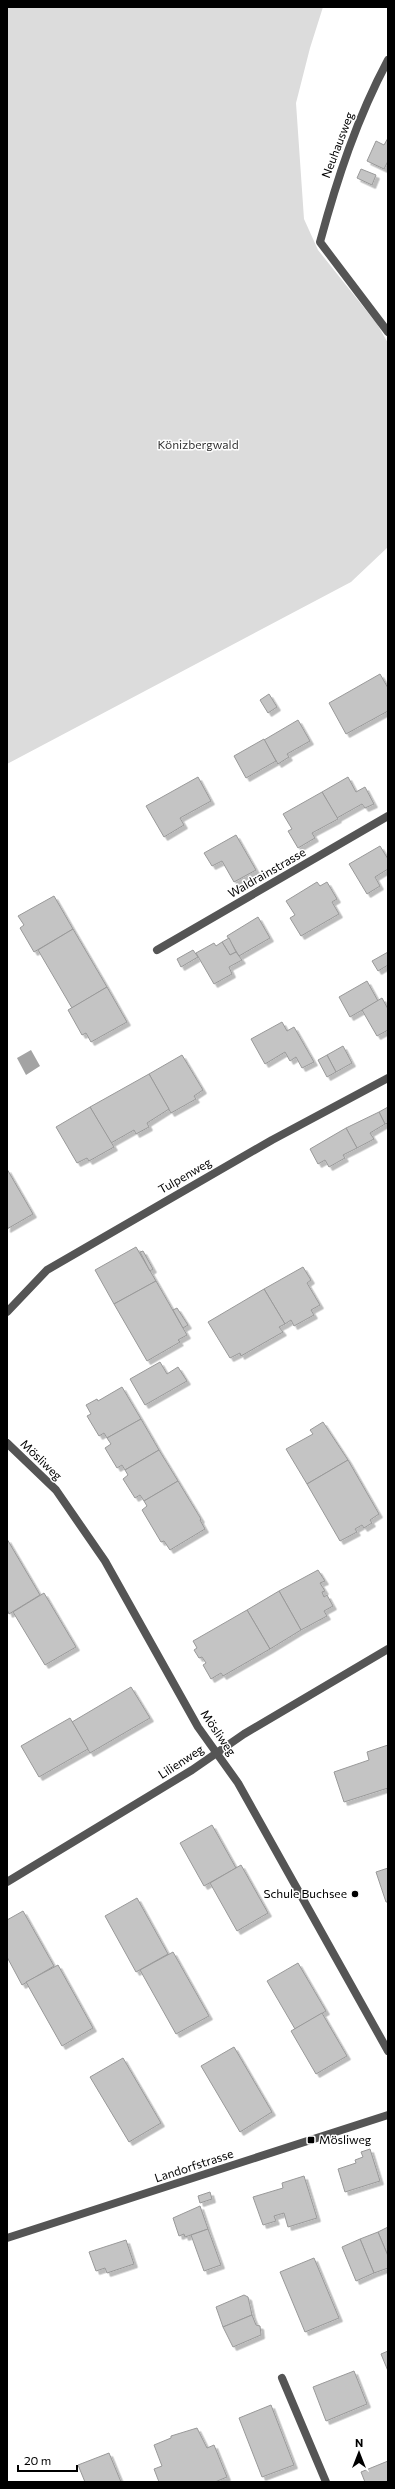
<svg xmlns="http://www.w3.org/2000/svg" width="395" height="2489" font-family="Commissioner,sans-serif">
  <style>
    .green { fill: #dcdcdc }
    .water { fill: #a3a3a3 }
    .building { fill: #c4c4c4; stroke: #999; filter: url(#shadow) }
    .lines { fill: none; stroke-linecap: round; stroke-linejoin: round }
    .minor { stroke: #555; stroke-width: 8 }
    .tertiary { stroke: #555; stroke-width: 8 }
    .poi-dot { fill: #000; stroke: #fff; stroke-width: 1.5 }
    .labels { text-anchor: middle; stroke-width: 3; stroke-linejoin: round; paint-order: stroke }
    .street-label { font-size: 12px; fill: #000; stroke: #fff }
    .park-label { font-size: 12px; fill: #333; stroke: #fff }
    .poi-label { font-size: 12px; fill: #000; stroke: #fff; text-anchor: end }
  </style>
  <defs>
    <filter id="shadow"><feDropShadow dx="3.5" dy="3.5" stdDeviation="0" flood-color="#0004"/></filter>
  </defs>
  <rect width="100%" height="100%" fill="#fff"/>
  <polygon class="green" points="7,7 323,7 310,48 296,103 304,219 318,250 377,324 388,343 388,547 351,582 7,764"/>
  <polygon class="water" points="31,1050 40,1066 26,1075 17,1058"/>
  <g class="building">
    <polygon points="388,138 388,161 384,169 367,161 376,141 384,145"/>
    <polygon points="361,169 376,175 372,185 357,178"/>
    <polygon points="380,674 388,688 388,711 346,734 329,703"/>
    <polygon points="269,694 277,707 268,713 260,700"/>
    <polygon points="298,720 310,741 287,754 289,757 278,764 264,740"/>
    <polygon points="264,739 276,761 246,778 234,756"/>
    <polygon points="198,777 211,801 180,818 184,825 164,837 146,806"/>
    <polygon points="348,777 356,792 365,787 374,804 365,808 362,804 337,818 322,792"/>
    <polygon points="322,792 338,819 312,833 315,838 298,848 288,831 292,829 283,814"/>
    <polygon points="236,835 256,870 234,882 222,861 212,866 204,853"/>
    <polygon points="380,846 388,859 388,869 375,877 380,886 367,894 349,864"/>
    <polygon points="317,882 320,886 327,882 337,899 332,902 339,914 301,936 290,918 295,915 286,901"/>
    <polygon points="54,896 73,929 34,952 20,928 24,925 18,916"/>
    <polygon points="258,917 270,938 239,956 227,936"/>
    <polygon points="73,929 107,987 72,1008 38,950"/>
    <polygon points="229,938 236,952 230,955 222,942"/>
    <polygon points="222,942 230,955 236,952 242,960 229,967 232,974 214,984 196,953 214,943 216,946"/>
    <polygon points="193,950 198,957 181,967 177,959"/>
    <polygon points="388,952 388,965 378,971 372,961"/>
    <polygon points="367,981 378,1001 350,1017 339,997"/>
    <polygon points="107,987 127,1022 91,1042 86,1033 82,1035 68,1010"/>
    <polygon points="382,998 388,1009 388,1030 377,1036 362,1010"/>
    <polygon points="282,1022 287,1031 294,1027 314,1062 302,1068 296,1057 290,1061 285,1052 265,1064 251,1039"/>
    <polygon points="343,1046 352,1063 336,1072 327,1055"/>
    <polygon points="182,1055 203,1090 194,1096 196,1099 171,1113 149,1074"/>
    <polygon points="327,1055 336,1072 327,1077 318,1060"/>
    <polygon points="149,1074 169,1109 147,1123 149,1127 136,1134 134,1130 111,1143 90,1107"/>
    <polygon points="90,1107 114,1147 89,1161 87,1158 77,1163 56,1127"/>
    <polygon points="388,1107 388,1123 385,1124 379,1112"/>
    <polygon points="379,1112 385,1124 370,1133 374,1139 357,1148 346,1128"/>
    <polygon points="346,1128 357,1148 343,1155 345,1158 329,1167 325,1160 318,1164 310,1149"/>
    <polygon points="7,1169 33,1214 7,1229"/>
    <polygon points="136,1247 156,1281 114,1304 95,1270"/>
    <polygon points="143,1251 153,1269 150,1271 140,1252"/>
    <polygon points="303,1267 311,1280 307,1283 320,1305 311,1310 314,1315 294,1326 291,1320 285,1324 264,1289"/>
    <polygon points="156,1281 187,1335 178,1340 180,1342 147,1361 114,1304"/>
    <polygon points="264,1289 285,1324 279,1327 283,1332 241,1356 240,1353 230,1358 208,1322"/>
    <polygon points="177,1308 188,1325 183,1328 173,1310"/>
    <polygon points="160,1362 167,1374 178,1367 187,1381 145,1405 130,1379"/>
    <polygon points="122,1387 141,1419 107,1438 104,1433 99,1436 87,1416 91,1414 86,1405 97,1399 98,1401"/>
    <polygon points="141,1419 159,1450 125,1470 122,1465 117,1468 105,1448 111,1444 107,1438"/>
    <polygon points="323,1422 348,1460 307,1484 286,1449 313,1434 310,1430"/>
    <polygon points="159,1450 178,1481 144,1501 140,1495 135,1498 123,1479 128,1475 125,1470"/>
    <polygon points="348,1460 379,1514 370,1520 372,1523 364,1528 362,1525 355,1529 357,1532 340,1541 307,1484"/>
    <polygon points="178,1481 201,1519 200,1520 205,1529 170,1550 164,1541 161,1542 142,1510 147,1506 144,1501"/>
    <polygon points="7,1539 40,1595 9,1614 7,1609"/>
    <polygon points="318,1570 325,1581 320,1583 325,1591 322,1592 324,1597 327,1595 333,1606 324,1611 327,1616 301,1630 279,1591"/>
    <polygon points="279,1591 301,1630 270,1649 247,1610"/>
    <polygon points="44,1593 76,1647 45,1665 13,1612"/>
    <polygon points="247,1610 270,1649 223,1676 221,1673 211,1679 203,1665 206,1663 202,1657 199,1658 194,1650 197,1648 193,1641"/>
    <polygon points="131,1687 150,1718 90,1753 72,1722"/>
    <polygon points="70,1718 88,1749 39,1777 21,1746"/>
    <polygon points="388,1745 388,1788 344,1802 334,1772 369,1760 367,1752"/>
    <polygon points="212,1825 236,1868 204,1886 180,1843"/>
    <polygon points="241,1865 268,1913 237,1931 210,1883"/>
    <polygon points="388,1868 388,1902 386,1902 376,1872"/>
    <polygon points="137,1898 168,1954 136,1972 105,1916"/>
    <polygon points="23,1911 54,1966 22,1985 7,1957 7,1920"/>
    <polygon points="173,1952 209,2016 176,2034 140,1970"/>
    <polygon points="298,1963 326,2011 295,2029 267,1981"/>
    <polygon points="58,1965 93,2028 62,2046 26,1982"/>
    <polygon points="322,2013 347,2056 316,2074 291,2031"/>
    <polygon points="234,2047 272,2112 240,2132 201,2066"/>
    <polygon points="123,2058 161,2123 129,2142 90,2077"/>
    <polygon points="370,2149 380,2181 345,2192 338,2169 356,2163 355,2160 363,2157 361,2152"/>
    <polygon points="304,2176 317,2218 288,2227 284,2213 274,2216 276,2221 263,2225 253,2197 283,2188 282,2183"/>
    <polygon points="210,2192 212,2199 200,2203 198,2196"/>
    <polygon points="200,2206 208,2229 185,2237 184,2234 179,2236 173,2218"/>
    <polygon points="388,2227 388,2256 378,2232"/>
    <polygon points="208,2229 221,2265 204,2271 191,2235"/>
    <polygon points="378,2232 388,2256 388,2268 374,2273 360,2239"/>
    <polygon points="360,2239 374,2273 356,2281 342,2247"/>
    <polygon points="126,2240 134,2264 107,2273 105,2268 96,2271 89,2252"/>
    <polygon points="314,2258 339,2318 305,2332 280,2272"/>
    <polygon points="244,2295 248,2297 252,2315 223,2327 216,2307"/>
    <polygon points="252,2315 256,2325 260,2326 261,2335 233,2347 223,2327"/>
    <polygon points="388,2351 388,2371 381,2354"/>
    <polygon points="354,2371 367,2404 326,2421 313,2387"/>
    <polygon points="271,2405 294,2465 262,2477 239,2418"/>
    <polygon points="197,2428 207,2448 214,2445 227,2477 215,2482 159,2482 154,2469 162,2466 154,2445 171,2438 171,2436"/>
    <polygon points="109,2453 121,2482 85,2482 78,2465"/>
    <polygon points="388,2461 388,2482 365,2482 361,2472"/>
  </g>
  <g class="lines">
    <g class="minor">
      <path d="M 388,60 C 357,118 337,179 320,242 L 388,332"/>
      <polyline points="157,950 388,816"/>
      <polyline points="7,1312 47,1270 272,1140 388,1078"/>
      <polyline points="7,1443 56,1490 105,1561 198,1727 238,1783 388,2051"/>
      <polyline points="7,1882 192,1770 244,1734 388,1649"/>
      <polyline points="282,2378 326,2482"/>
    </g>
    <polyline class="tertiary" points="7,2238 388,2115"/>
  </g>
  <g class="poi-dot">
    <circle cx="355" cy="1894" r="4"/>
    <rect x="307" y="2136" width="8" height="8" rx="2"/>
  </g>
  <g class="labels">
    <g class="street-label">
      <text transform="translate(338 145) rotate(-69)" y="4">Neuhausweg</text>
      <text transform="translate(267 873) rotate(-30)" y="4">Waldrainstrasse</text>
      <text transform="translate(185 1176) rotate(-30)" y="4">Tulpenweg</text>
      <text transform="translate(41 1460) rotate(44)" y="4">Mösliweg</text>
      <text transform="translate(218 1733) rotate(56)" y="4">Mösliweg</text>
      <text transform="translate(181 1762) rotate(-33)" y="4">Lilienweg</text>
      <text transform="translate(194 2166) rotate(-18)" y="4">Landorfstrasse</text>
    </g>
    <g class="park-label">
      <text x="198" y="449">Könizbergwald</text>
    </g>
    <g class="poi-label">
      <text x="347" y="1898">Schule Buchsee</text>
      <text x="319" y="2144" text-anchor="start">Mösliweg</text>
    </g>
  </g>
  <rect width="395" height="2489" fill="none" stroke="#000000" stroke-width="16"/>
  <g transform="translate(359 2453)" stroke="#ffffff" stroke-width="3" paint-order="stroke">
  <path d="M0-3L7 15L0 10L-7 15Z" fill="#000000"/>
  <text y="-6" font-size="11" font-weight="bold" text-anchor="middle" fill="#000000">N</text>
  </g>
  <path d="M18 2465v6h59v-6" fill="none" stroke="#000000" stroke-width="2"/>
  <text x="24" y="2465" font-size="12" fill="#000000" stroke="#ffffff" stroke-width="3" paint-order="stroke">20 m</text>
</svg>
